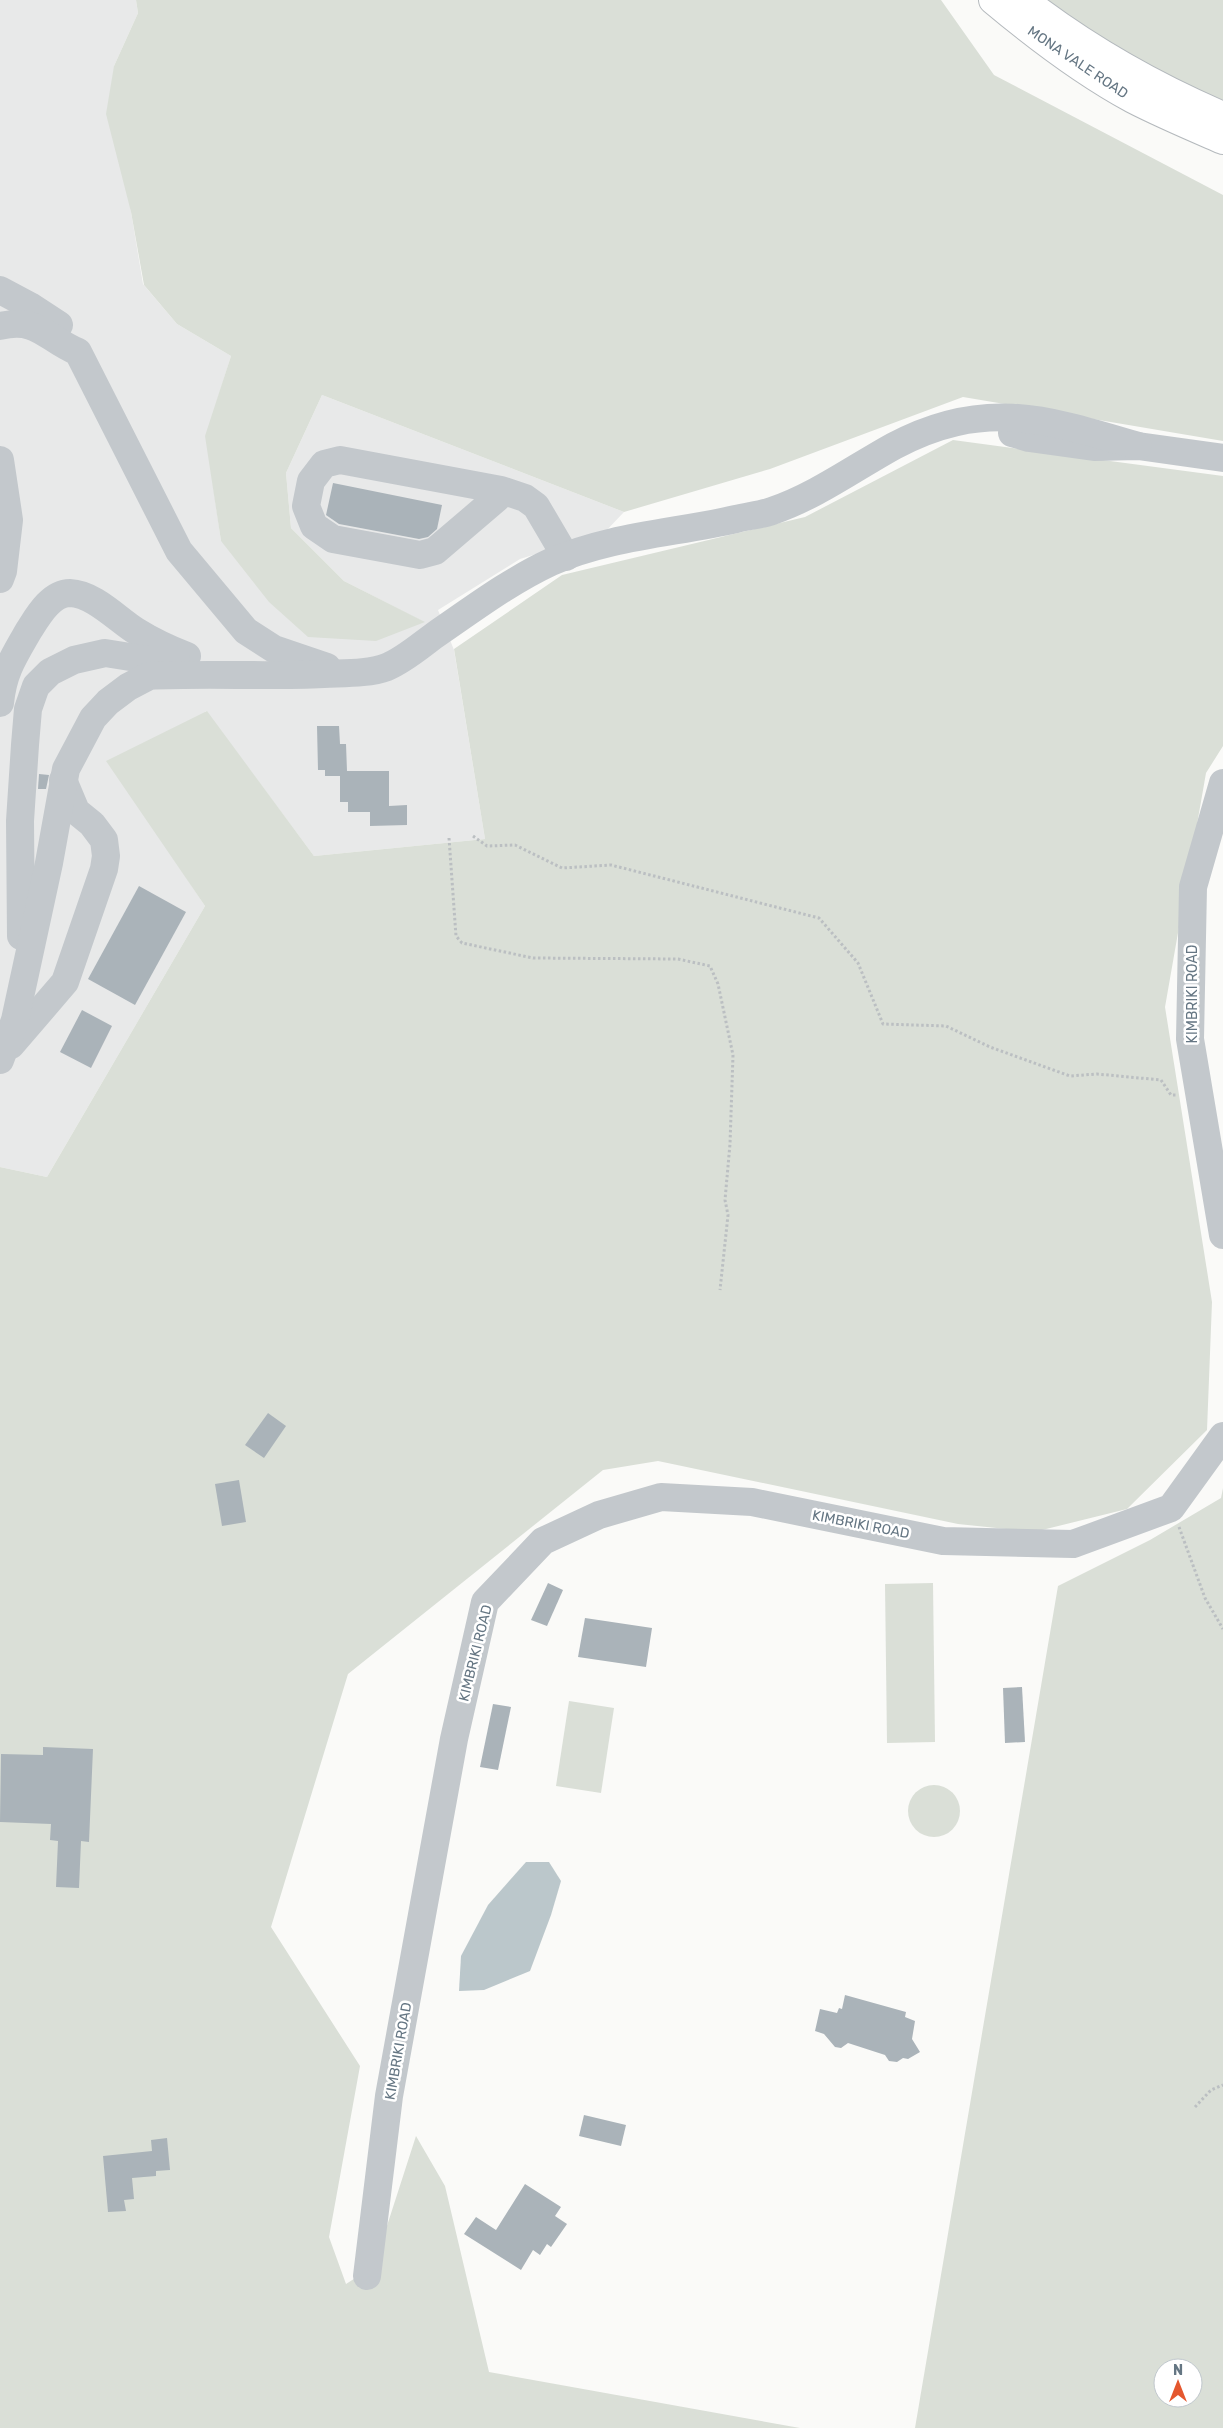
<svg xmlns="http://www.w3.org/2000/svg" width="1223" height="2428" font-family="Rubik,sans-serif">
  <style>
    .built { fill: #e8e9e9 }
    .green { fill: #dadfd7; fill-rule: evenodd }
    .water { fill: #bbc7cb }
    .building { fill: #aab3b9 }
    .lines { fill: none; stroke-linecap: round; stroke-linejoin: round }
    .highway-casing { stroke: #b4b9bd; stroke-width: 30 }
    .path { stroke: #bbbfc2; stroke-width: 3; stroke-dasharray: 2.5 2.5; stroke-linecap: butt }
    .minor { stroke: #c3c8cc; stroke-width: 28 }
    .highway { stroke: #fff; stroke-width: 28 }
    .labels { text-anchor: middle; stroke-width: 5; stroke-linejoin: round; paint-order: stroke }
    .street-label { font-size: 14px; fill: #657683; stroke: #fff }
  </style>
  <rect width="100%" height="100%" fill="#fafaf8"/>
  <polygon class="built" points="0,0 136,0 138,13 114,66 131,212 143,284 177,324 231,356 206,436 221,541 424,622 344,581 291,528 286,473 322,395 624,512 604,533 520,559 438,610 454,650 485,839 314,856 206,711 144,814 205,906 47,1177 0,1167"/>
  <g class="green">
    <polygon points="136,0 941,0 994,75 1223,195 1223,441 963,397 770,469 624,512 322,395 286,473 291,528 344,581 425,622 376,641 308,637 269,602 221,541 205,436 231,356 177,324 144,285 131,212 106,114 114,66 138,13"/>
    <polygon points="1038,0 1223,0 1223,100 1142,69"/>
    <polygon points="953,440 1223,476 1223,746 1206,773 1165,1007 1212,1302 1207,1430 1127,1509 1034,1532 958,1524 658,1461 603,1470 348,1674 271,1927 360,2066 329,2237 346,2284 374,2266 416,2136 445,2186 489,2372 800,2428 0,2428 0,1167 47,1177 205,906 106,761 207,711 314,856 485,839 454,649 562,575 805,517"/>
    <path d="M 1223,1488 L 1223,2428 L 915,2428 L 1058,1586 L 1150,1540 L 1221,1498 ZM 1163,2368 L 1193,2368 L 1193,2398 L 1163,2398 Z"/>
    <polygon points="933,1583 935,1742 887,1743 885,1584"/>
    <polygon points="569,1701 614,1708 601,1793 556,1786"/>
    <circle cx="934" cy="1811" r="26"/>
  </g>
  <polygon class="water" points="526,1862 549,1862 561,1881 551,1915 530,1971 484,1990 459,1991 461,1956 488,1905"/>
  <g class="building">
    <polygon points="333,483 442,505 437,529 428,537 419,539 339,524 326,515"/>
    <polygon points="317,726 339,726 340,744 346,744 347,771 389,771 389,806 407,805 407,825 370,826 370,812 348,812 348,802 340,802 340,776 325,776 325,770 318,770"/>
    <polygon points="39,774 49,775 46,789 38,789"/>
    <polygon points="139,886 186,912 135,1005 88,979"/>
    <polygon points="82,1010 112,1026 91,1068 60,1052"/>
    <polygon points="268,1413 286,1426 264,1458 245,1445"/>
    <polygon points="239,1480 246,1522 222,1526 215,1484"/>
    <polygon points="548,1583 563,1590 547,1626 531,1620"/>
    <polygon points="585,1618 652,1628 646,1667 578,1657"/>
    <polygon points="1022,1687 1025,1742 1005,1743 1003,1688"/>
    <polygon points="493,1704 511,1707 498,1770 480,1767"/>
    <polygon points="43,1747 93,1749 89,1842 81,1841 79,1888 56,1887 58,1841 50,1840 51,1824 0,1822 1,1754 43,1755"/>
    <polygon points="845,1995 906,2012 905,2017 915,2021 912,2039 920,2052 908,2059 903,2058 897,2062 889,2061 885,2055 848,2043 841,2048 835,2047 824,2034 815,2031 820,2009 837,2013 839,2008 842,2009"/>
    <polygon points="584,2115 626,2125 621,2146 579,2136"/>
    <polygon points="167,2138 170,2170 156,2171 156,2176 132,2178 134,2199 124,2200 126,2211 108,2212 103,2156 152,2151 151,2140"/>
    <polygon points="525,2184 561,2207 555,2216 567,2224 551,2247 547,2244 540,2255 533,2250 521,2270 464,2234 476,2217 496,2230"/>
  </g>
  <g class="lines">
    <g class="highway-casing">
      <g id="highway">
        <path d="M 993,0 C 1036,36 1083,72 1133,99 C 1162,114 1193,127 1223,140"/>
        <path d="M 1024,0 C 1086,48 1151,85 1223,116"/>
      </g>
    </g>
    <g class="path">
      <polyline points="473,836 487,846 515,845 562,868 611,865 819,918 858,963 883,1024 946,1026 990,1047 1070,1076 1097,1074 1161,1080 1171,1095 1176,1095"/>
      <polyline points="449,838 456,936 462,943 533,958 678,959 710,966 718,984 733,1055 730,1144 725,1200 728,1215 720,1290"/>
      <polyline points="1179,1527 1205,1598 1223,1629"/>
      <polyline points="1195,2107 1211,2090 1223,2085"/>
    </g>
    <g class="minor">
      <polyline points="0,290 30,306 59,325"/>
      <path d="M 0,326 C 38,317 45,338 78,352 L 179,551 L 246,631 L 274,649 L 327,667"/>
      <polyline points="1012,433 1029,438 1094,447 1138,446 1223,458"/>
      <polyline points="0,460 9,520 3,571 0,579"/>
      <polyline points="501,490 497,498 435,551 420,555 333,539 314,526 306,506 311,481 324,464 340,460 501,490 525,498 536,506 566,557"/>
      <path d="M 0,703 C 3,672 14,656 29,630 C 38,616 51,593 70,593 C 94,594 117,619 136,631 C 152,641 169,649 187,656"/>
      <polyline points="1223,783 1193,887 1190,1039 1223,1235"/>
      <polyline points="21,936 20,821 25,745 28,709 36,686 50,672 74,660 105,653 149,660 176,660"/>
      <polyline points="11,1045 65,982 104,869 106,856 104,840 92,824 76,811 63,780"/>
      <path d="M 0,1060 L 15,1020 L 49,863 L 66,769 L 93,718 L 108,702 L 128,687 L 149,676 C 208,673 266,677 324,674 C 344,673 368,674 387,667 C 404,660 420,646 435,635 C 473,609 510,581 551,562 C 609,536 675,533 736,519 C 748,516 761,515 772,511 C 816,496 854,468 894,446 C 984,398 1047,419 1138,446"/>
      <polyline points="367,2276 389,2096 454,1739 485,1602 543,1541 599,1515 661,1497 752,1502 943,1541 1073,1544 1171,1508 1223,1436"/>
    </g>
    <use href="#highway" class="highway"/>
  </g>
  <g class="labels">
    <g class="street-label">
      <text transform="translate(1078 62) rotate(34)" y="5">MONA VALE ROAD</text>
      <text transform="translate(1192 994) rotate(-90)" y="5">KIMBRIKI ROAD</text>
      <text transform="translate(861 1524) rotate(11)" y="5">KIMBRIKI ROAD</text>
      <text transform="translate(475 1653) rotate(-76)" y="5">KIMBRIKI ROAD</text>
      <text transform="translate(398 2051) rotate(-80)" y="5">KIMBRIKI ROAD</text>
    </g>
  </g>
  <g transform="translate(1178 2383)"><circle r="24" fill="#ffffff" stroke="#c1c8cd"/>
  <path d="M0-4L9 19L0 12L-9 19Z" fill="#e4572e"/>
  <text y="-8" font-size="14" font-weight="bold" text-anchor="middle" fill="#657683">N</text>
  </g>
</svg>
